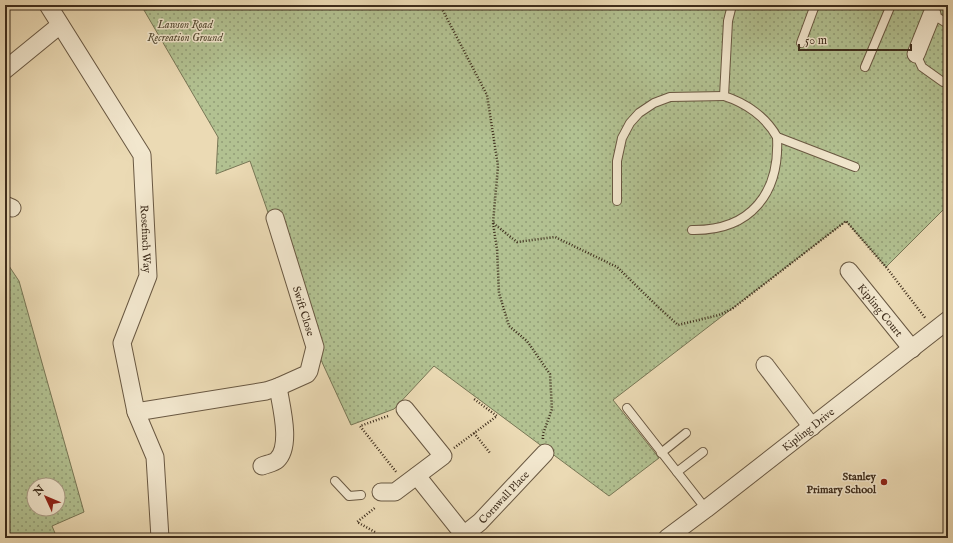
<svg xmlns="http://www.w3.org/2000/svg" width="953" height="543" font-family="'IM FELL English',serif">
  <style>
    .green { fill: url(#green-dots); stroke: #787756; fill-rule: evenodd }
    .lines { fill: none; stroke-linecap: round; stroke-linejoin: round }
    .lane-casing { stroke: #695842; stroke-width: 10 }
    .street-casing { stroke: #695842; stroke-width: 19 }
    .path { stroke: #3e2d1c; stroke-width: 2.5; stroke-dasharray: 1 2; stroke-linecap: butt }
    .lane { stroke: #f2e7ce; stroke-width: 8 }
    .street { stroke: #f2e7ce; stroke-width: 17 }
    .poi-dot { fill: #8f2418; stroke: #f2e7ce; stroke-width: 1.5 }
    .labels { text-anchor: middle; stroke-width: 3; stroke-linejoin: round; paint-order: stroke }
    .park-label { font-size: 11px; font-style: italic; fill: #554b33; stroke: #f2e7ce }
    .street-label { font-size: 11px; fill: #3e2d1c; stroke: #f2e7ce }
    .poi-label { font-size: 11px; font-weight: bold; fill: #3e2d1c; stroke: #f2e7ce; text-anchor: end }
  </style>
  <defs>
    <pattern id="green-dots" width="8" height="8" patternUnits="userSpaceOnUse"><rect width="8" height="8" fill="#b2c191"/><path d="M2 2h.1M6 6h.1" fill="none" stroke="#929d76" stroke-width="1.8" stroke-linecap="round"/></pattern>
  </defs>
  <rect width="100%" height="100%" fill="#ebdab4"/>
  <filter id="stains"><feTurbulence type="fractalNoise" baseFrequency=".005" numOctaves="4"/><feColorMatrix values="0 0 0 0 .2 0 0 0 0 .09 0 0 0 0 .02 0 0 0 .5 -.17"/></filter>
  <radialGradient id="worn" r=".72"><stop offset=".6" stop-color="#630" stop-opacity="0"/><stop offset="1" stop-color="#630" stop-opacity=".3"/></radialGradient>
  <g class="green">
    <polygon points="141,5 948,5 948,205 886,267 846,221 613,400 659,458 609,496 434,366 394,409 351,425 315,347 250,161 216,174 218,137"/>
    <path d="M 5,260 L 19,281 L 84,512 L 52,526 L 57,538 L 5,538 ZM 34,485 L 58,485 L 58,509 L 34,509 Z"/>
  </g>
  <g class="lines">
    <g class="lane-casing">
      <g id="lane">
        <path d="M 732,5 L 728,21 L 724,96 C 746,103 766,117 777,137 L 855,167"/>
        <polyline points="935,5 932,14 948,24"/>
        <polyline points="801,43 815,5"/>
        <polyline points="916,54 922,67 943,82 948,82"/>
        <polyline points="865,67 891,5"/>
        <polyline points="617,201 617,161 622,138 630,123 639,113 654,103 670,97 724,96"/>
        <path d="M 692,230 C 751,231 780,193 777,137"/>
        <polyline points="627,408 706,509"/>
        <polyline points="661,453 686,433"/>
        <polyline points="677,472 703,452"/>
        <polyline points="335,481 349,496 361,495"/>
      </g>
    </g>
    <g class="street-casing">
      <g id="street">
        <path id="s1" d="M 48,5 L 142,155 L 148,276 L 122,343 L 136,412 L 155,457 L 160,538"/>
        <polyline points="916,54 932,14"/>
        <polyline points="5,70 60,25"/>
        <polyline points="5,205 12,208"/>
        <path id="s2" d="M 849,271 L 912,349"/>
        <polyline points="765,365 812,427"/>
        <polyline points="136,412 266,391 278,387 307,374 309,371 315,347 275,218"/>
        <path d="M 262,466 C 267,464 274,463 277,460 C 292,446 281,406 278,387"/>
        <polyline points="417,476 464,535"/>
        <polyline points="381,492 395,492 443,456 405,409"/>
        <path id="s3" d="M 460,538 L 480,522 L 545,453"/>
        <path id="s4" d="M 667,538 L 706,509 L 948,320"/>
      </g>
    </g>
    <g class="path">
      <polyline points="440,5 487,95 498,166 493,223 517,242 555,237 617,267 657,306 678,325 719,315 732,309 846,221 886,267 926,319"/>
      <polyline points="493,223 497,249 499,293 509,326 527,341 550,374 552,409 543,434 543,439"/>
      <polyline points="388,416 360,426 397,473"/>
      <polyline points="474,433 490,453"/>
      <polyline points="454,448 497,416 474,399"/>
      <polyline points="375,532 357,522 376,507"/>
    </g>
    <use href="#lane" class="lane"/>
    <use href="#street" class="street"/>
  </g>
  <circle class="poi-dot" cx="884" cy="482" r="4"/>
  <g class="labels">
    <g class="park-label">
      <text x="185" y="28">Lawson Road<tspan x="185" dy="13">Recreation Ground</tspan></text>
    </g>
    <g class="street-label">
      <text dy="4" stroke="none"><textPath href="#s1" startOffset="261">Rosefinch Way</textPath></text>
      <text dy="4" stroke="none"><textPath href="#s2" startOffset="50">Kipling Court</textPath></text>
      <text transform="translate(304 311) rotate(73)" y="4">Swift Close</text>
      <text dy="4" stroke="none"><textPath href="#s4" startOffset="178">Kipling Drive</textPath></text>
      <text dy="4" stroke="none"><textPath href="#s3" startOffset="60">Cornwall Place</textPath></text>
    </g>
    <g class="poi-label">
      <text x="876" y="480">Stanley<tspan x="876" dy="13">Primary School</tspan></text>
    </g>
  </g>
  <rect width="953" height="543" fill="none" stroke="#ebdab4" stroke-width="20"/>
  <rect x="6" y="6" width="941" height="531" fill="none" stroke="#3e2d1c" stroke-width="2"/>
  <rect x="10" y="10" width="933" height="523" fill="none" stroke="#3e2d1c"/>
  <g transform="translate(46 497) rotate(314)"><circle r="19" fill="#f2e7ce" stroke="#aa9d87"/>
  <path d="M0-3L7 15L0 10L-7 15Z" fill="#8f2418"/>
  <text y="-6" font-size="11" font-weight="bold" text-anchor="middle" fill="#3e2d1c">N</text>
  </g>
  <path d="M799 44v6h112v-6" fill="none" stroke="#3e2d1c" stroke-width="2"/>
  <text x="805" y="44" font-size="12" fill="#3e2d1c" stroke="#f2e7ce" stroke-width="3" paint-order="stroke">50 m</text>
  <rect width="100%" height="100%" filter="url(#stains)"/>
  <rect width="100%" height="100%" fill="url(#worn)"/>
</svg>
